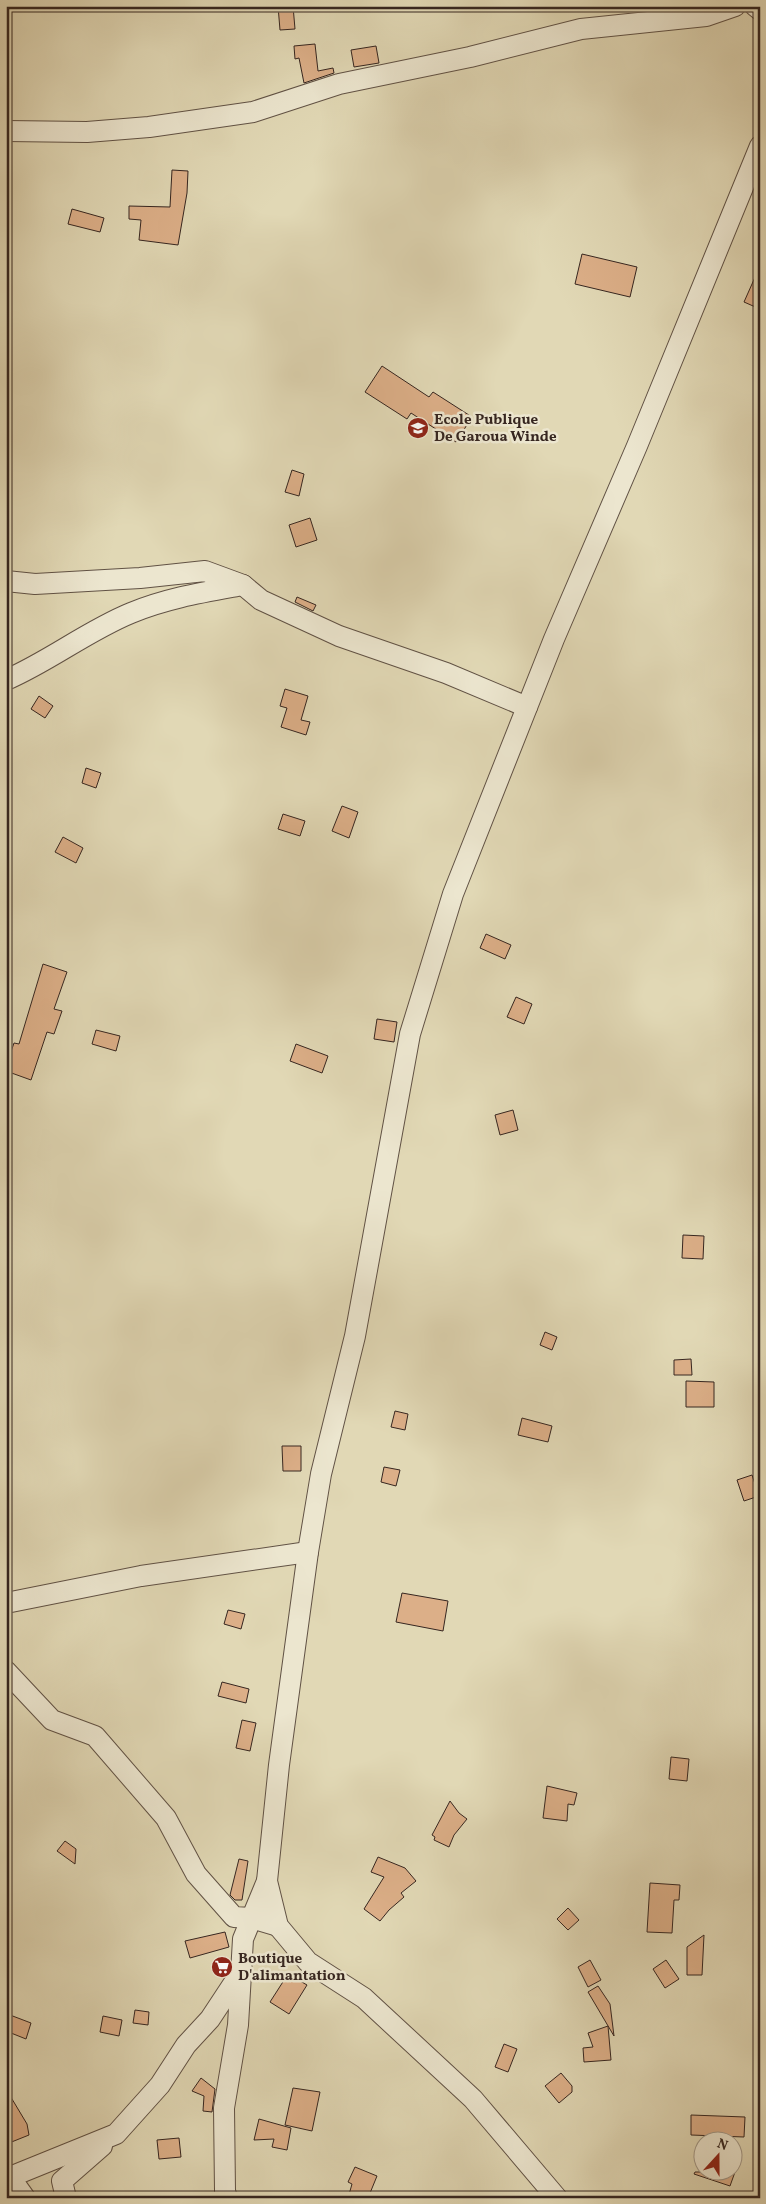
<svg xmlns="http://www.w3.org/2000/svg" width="766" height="2204" font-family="Vollkorn,serif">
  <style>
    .building { fill: #dcaf88; stroke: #362620 }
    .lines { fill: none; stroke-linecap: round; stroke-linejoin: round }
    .minor-casing { stroke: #615245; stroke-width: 22 }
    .minor { stroke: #ece6cf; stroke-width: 20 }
    .labels { text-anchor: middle; stroke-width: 5; stroke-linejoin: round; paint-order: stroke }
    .poi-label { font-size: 15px; font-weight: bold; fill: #362620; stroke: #ece6cf; text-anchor: start }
  </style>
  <rect width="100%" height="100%" fill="#e1d8b5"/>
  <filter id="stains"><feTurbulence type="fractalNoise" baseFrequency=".004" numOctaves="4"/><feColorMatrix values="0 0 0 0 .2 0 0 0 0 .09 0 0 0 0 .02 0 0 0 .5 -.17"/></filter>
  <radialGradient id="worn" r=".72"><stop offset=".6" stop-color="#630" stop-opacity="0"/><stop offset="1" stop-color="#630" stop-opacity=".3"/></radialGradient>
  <g class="building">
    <polygon points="278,6 293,6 295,29 280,30"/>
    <polygon points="315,44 318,71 333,68 334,73 304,83 299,58 295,59 294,46"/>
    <polygon points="376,46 379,63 354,67 351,50"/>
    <polygon points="172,170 188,171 187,193 178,245 139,240 141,220 129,219 129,206 170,207"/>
    <polygon points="72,209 104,218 100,232 68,224"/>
    <polygon points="582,254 637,267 630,297 575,284"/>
    <polygon points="760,266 760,309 744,302"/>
    <polygon points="382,366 429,397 433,392 472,417 456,442 411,413 407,419 365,392"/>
    <polygon points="292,470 304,474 299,496 285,492"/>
    <polygon points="310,518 317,540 296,547 289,525"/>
    <polygon points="297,597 316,605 313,611 295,602"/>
    <polygon points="285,689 308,696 301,720 310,722 306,735 281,727 287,708 280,706"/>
    <polygon points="39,696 53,706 45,718 31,709"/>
    <polygon points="86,768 101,773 96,788 82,783"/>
    <polygon points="342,806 358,812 349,838 332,831"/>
    <polygon points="283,814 305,821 300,836 278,829"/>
    <polygon points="63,837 83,848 76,863 55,852"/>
    <polygon points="486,934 511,945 505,959 480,948"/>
    <polygon points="43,964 67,972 54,1009 62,1011 54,1034 47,1032 31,1080 6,1071 6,1066 14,1043 19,1044"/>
    <polygon points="516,997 532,1004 524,1024 507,1017"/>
    <polygon points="377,1019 397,1022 394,1042 374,1039"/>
    <polygon points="96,1030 120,1036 116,1051 92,1044"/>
    <polygon points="296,1044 328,1056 322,1073 290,1061"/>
    <polygon points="513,1110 518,1130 500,1135 495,1115"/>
    <polygon points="683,1235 704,1236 703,1259 682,1258"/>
    <polygon points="545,1332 557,1337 552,1350 540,1345"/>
    <polygon points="691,1359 692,1375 674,1375 674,1360"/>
    <polygon points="686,1381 714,1382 714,1407 686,1407"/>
    <polygon points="395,1411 408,1414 405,1430 391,1427"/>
    <polygon points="522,1418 552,1426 548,1442 518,1435"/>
    <polygon points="282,1446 301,1446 301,1471 283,1471"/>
    <polygon points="384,1467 400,1470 396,1486 381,1482"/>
    <polygon points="752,1475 759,1496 744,1501 737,1480"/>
    <polygon points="402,1593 448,1601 443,1631 396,1622"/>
    <polygon points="228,1610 245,1614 241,1629 224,1624"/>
    <polygon points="222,1682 249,1689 246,1703 218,1696"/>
    <polygon points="242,1720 256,1723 250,1751 236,1748"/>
    <polygon points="671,1757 689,1759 687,1781 669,1779"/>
    <polygon points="547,1786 577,1793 574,1805 568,1804 567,1821 543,1818"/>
    <polygon points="450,1801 459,1813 467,1819 454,1835 449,1847 434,1840 435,1837 432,1835"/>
    <polygon points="65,1841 76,1849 75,1864 57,1851"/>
    <polygon points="378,1857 405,1868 416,1881 401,1893 404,1897 389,1910 380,1921 364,1909 384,1877 371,1872"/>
    <polygon points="239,1859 248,1861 242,1900 235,1900 230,1895"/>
    <polygon points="650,1883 680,1885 679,1900 674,1900 672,1933 647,1932"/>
    <polygon points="568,1908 579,1920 568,1930 557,1919"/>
    <polygon points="225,1932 229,1947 190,1958 185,1941"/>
    <polygon points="704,1935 702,1975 687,1975 687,1947"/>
    <polygon points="590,1960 601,1980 588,1987 578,1967"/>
    <polygon points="666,1960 679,1979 665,1988 653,1969"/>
    <polygon points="288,1974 307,1985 289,2014 270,2002"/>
    <polygon points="598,1986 610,2004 614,2036 588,1992"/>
    <polygon points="135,2010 149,2012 148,2025 133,2023"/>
    <polygon points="10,2015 31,2023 26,2039 6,2031"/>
    <polygon points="103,2016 122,2020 119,2036 100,2032"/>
    <polygon points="608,2026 611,2060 584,2062 583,2048 593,2047 588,2033"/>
    <polygon points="504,2044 517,2049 508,2072 495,2067"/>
    <polygon points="561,2073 572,2086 572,2092 559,2103 545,2086"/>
    <polygon points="201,2078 215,2089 212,2112 203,2111 204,2096 192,2091"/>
    <polygon points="293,2088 320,2092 312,2131 285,2125"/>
    <polygon points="6,2089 27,2124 29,2135 9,2143 6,2135"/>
    <polygon points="691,2115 745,2117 744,2137 691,2135"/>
    <polygon points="259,2119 291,2128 287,2150 272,2147 274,2139 254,2140"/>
    <polygon points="179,2138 181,2157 159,2159 157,2140"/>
    <polygon points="355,2167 377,2176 368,2198 348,2198 352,2184 348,2182"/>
    <polygon points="695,2172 735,2172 730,2186 694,2174"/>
  </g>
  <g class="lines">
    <g class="minor-casing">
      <g id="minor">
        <polyline points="755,6 760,10"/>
        <polyline points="6,131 87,132 149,127 253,112 339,84 470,57 581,29 706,16 735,6"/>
        <polyline points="6,581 35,584 140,578 205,571 243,585 261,600 339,636 446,673 527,707"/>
        <path d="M 6,680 C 50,661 87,631 131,613 C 167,598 205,592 243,585"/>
        <polyline points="6,1603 141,1576 308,1552"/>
        <polyline points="6,1671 52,1720 95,1736 166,1818 196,1874 234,1917 251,1918 278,1926"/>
        <polyline points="6,2173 10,2177 116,2134 160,2085 186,2045 210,2019 241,1972"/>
        <polyline points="10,2177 25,2198"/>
        <polyline points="66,2198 62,2181 102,2146"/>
        <polyline points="227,2198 225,2191 224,2108 238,2025 243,1939 267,1881"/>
        <polyline points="557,2198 473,2099 364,1998 308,1962 278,1926 267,1881 279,1765 308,1552 321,1474 355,1336 410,1034 453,894 554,639 637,446 760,146"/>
      </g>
    </g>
    <use href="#minor" class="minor"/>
  </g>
  <defs>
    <g id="school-disc" transform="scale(1.125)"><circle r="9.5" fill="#8f2418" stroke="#ece6cf"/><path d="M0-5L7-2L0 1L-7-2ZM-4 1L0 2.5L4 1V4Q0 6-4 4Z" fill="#fff"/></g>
    <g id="supermarket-disc" transform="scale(1.125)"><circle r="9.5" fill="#8f2418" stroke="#ece6cf"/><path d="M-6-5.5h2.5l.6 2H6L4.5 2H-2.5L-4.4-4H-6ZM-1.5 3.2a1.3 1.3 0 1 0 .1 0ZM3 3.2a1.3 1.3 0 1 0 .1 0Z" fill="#fff"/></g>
  </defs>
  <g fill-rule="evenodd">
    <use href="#school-disc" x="418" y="428"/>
    <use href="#supermarket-disc" x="222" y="1967"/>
  </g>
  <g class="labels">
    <g class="poi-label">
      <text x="434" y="424">Ecole Publique<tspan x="434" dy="17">De Garoua Winde</tspan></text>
      <text x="238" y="1963">Boutique<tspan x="238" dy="17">D'alimantation</tspan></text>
    </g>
  </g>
  <rect width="766" height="2204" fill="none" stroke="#e1d8b5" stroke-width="25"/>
  <rect x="8" y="8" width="751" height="2189" fill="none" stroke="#362620" stroke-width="2.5"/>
  <rect x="12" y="12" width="741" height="2179" fill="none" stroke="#362620"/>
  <g transform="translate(718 2156) rotate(21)"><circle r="24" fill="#ece6cf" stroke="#a39989"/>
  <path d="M0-4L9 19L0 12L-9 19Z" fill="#8f2418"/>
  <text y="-8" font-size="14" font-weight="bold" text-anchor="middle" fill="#362620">N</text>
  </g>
  <rect width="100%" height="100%" filter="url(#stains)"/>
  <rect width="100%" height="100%" fill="url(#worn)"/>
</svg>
